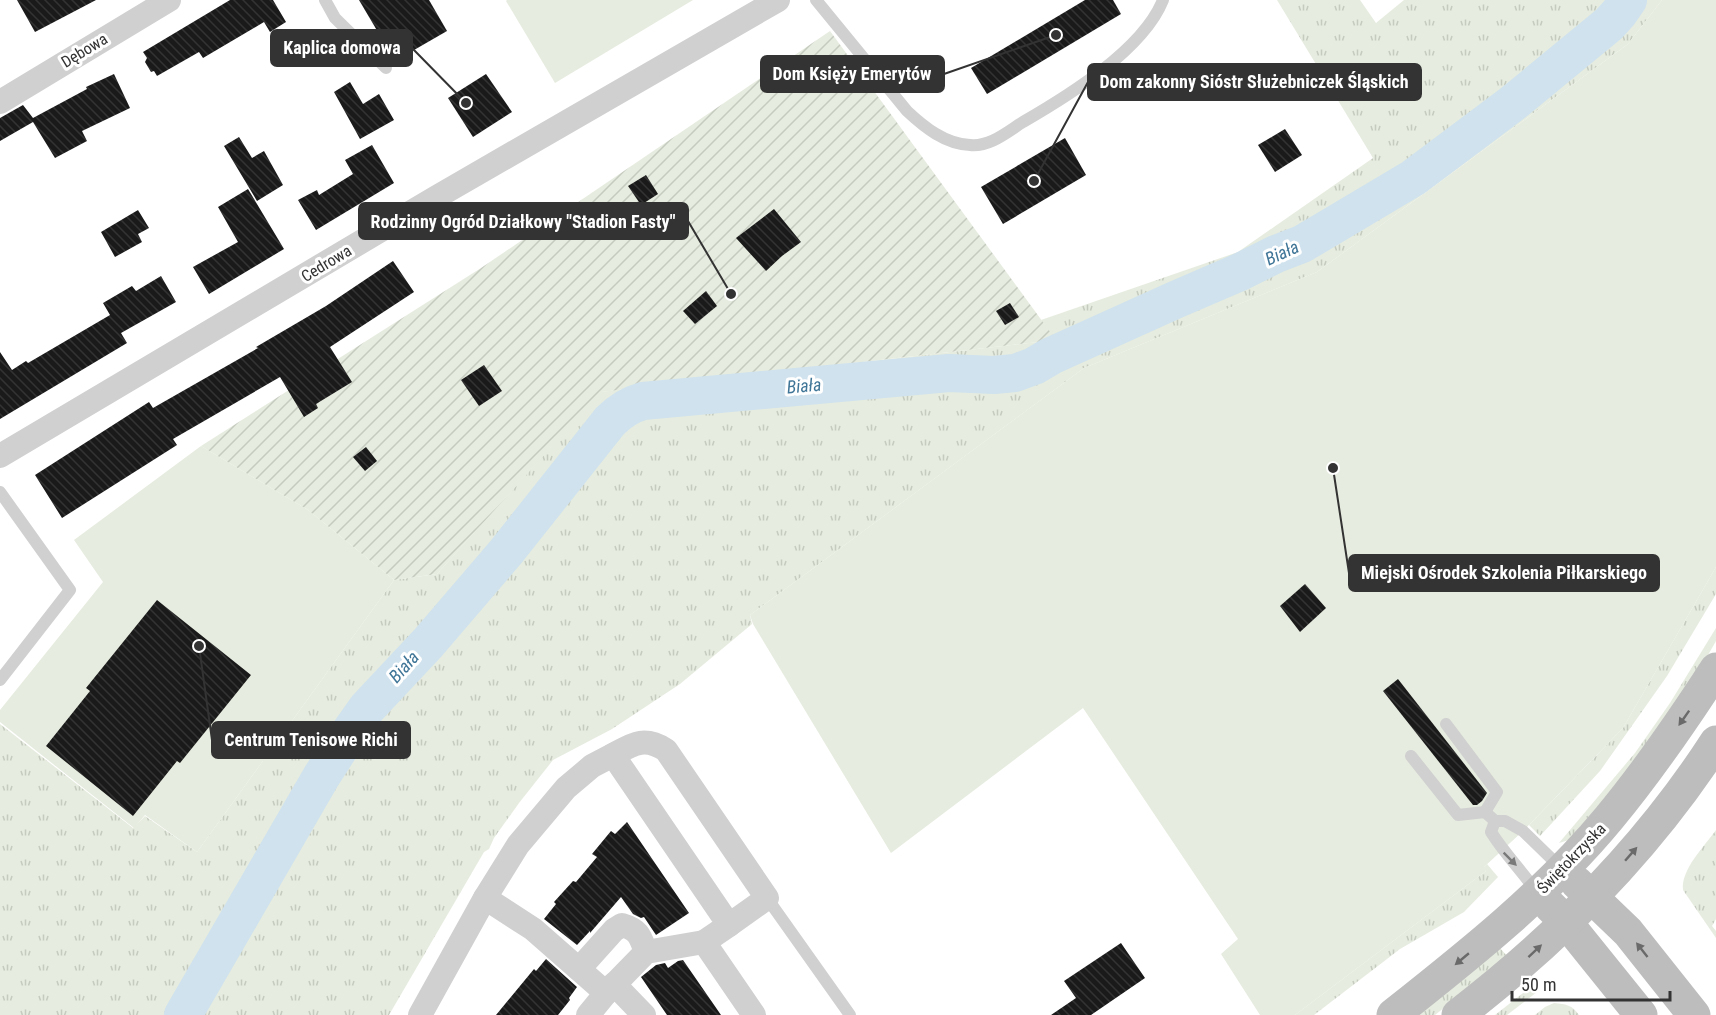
<svg xmlns="http://www.w3.org/2000/svg" width="1716" height="1015" font-family="'Roboto Condensed',sans-serif">
  <style>
    .grass { fill: url(#grass-tufts) }
    .park { fill: #e6ecdf }
    .garden { fill: url(#garden-furrows) }
    .lines { fill: none; stroke-linecap: round; stroke-linejoin: round }
    .river { stroke: #cfe2ee; stroke-width: 38 }
    .building { fill: url(#building-back-hatch) }
    .lane { stroke: #d0d0d0; stroke-width: 12 }
    .street { stroke: #d0d0d0; stroke-width: 24 }
    .secondary { stroke: #bdbdbd; stroke-width: 33 }
    .oneway { fill: #6a6a6a }
    .oneway2 { fill: #7a7a7a }
    .labels { text-anchor: middle; stroke-width: 6; stroke-linejoin: round; paint-order: stroke }
    .street-label { font-size: 16px; fill: #333; stroke: #fff }
    .water-label { font-size: 18px; font-style: italic; fill: #3f7597; stroke: #fff }
    .leader { fill: none; stroke: #333; stroke-width: 2 }
    .callout-dot { fill: #333; stroke: #fff; stroke-width: 2 }
    .callout { fill: #333; stroke: #333; stroke-width: 2 }
    .callout-label { font-size: 18px; text-anchor: middle; font-weight: bold; fill: #fff }
  </style>
  <defs>
    <pattern id="grass-tufts" width="24" height="20" patternUnits="userSpaceOnUse" patternTransform="scale(1.5)"><rect width="24" height="20" fill="#e6ecdf"/><path d="M3 7l-1-3M5 7V3M7 7l1-3M15 17l-1-3M17 17v-4M19 17l1-3" fill="none" stroke="#c6cbc0"/></pattern>
    <pattern id="garden-furrows" width="10" height="10" patternUnits="userSpaceOnUse" patternTransform="scale(1.5)"><rect width="10" height="10" fill="#e6ecdf"/><path d="M-1 1l2-2M0 10L10 0M9 11l2-2" fill="none" stroke="#c6cbc0"/></pattern>
    <pattern id="building-back-hatch" width="6" height="6" patternUnits="userSpaceOnUse" patternTransform="scale(1.5)"><rect width="6" height="6" fill="#1a1a1a"/><path d="M-1 5l2 2M0 0l6 6M5-1l2 2" fill="none" stroke="#333"/></pattern>
  </defs>
  <rect width="100%" height="100%" fill="#fff"/>
  <g class="grass">
    <polygon points="1277,0 1360,0 1376,23 1404,0 1662,0 1628,44 1317,272 1084,368 750,615 752,624 680,684 612,729 553,760 519,803 494,838 489,849 484,852 389,1015 0,1015 0,724 133,828 145,816 197,852 394,580 437,574 600,392 1055,340 1041,320 1238,252 1373,158"/>
    <polygon points="1716,567 1716,594 1667,676 1600,771 1540,836 1529,825 1623,728"/>
    <polygon points="1716,628 1716,641 1704,662 1640,757 1569,840 1559,843 1635,753 1670,703"/>
    <path d="M 1716,830 L 1716,919 L 1712,926 L 1716,931 L 1716,938 L 1683,890 C 1681,869 1704,847 1716,830 Z"/>
    <polygon points="1487,864 1498,877 1464,912 1400,949 1314,1015 1295,1015 1486,871 1483,868"/>
    <polygon points="1499,947 1508,957 1435,1015 1413,1015"/>
    <polygon points="1532,986 1537,992 1507,1015 1495,1015"/>
    <path d="M 1554,1003 C 1566,1004 1572,1005 1579,1015 L 1535,1015 L 1545,1007 Z"/>
  </g>
  <g class="park">
    <polygon points="507,0 693,0 555,83 506,1"/>
    <polygon points="1662,0 1716,0 1716,567 1623,728 1523,831 1484,867 1486,871 1295,1015 1260,1015 1221,954 1238,939 1083,708 891,853 753,624 750,615 1084,368 1317,272 1628,44"/>
    <polygon points="201,446 308,510 394,580 197,852 145,815 134,828 0,722 0,710 103,582 74,540"/>
  </g>
  <polygon class="garden" points="830,31 1056,340 601,392 437,574 394,580 308,510 201,446 481,268"/>
  <g class="lines">
    <path class="river" d="M 183,1015 L 321,777 L 350,732 L 367,708 L 428,643 L 506,552 L 610,421 C 620,411 629,405 643,401 L 949,373 L 994,375 L 1015,373 L 1034,366 L 1051,356 L 1175,300 L 1240,272 L 1276,254 L 1302,244 L 1413,178 L 1513,103 L 1609,24 L 1619,13 L 1628,0"/>
  </g>
  <g class="building">
    <polygon points="17,0 96,0 35,32"/>
    <polygon points="230,0 273,0 286,22 270,32 264,22 203,58 199,52 157,76 154,71 151,72 145,62 147,58 143,52"/>
    <polygon points="359,0 429,0 447,31 395,61"/>
    <polygon points="1085,0 1113,0 1121,14 987,94 971,68"/>
    <polygon points="114,74 130,108 82,131 87,141 55,158 33,122 0,141 0,118 23,105 33,118 87,89 86,87"/>
    <polygon points="486,74 512,112 473,137 448,98"/>
    <polygon points="350,82 363,104 379,94 394,120 360,139 334,92"/>
    <polygon points="1285,129 1302,155 1275,172 1258,145"/>
    <polygon points="239,137 252,158 264,151 283,185 257,201 224,146"/>
    <polygon points="1065,138 1086,175 1003,224 981,187"/>
    <polygon points="372,145 394,183 316,230 298,200 317,190 319,195 353,174 345,160"/>
    <polygon points="646,175 658,194 641,205 628,186"/>
    <polygon points="248,189 284,249 209,294 193,267 238,242 218,207"/>
    <polygon points="774,209 801,242 782,256 766,271 736,238"/>
    <polygon points="138,210 149,228 138,234 142,242 115,257 101,232"/>
    <polygon points="393,261 414,292 330,347 352,382 316,404 318,408 304,417 280,377 173,439 177,445 62,518 35,475 149,402 153,408 258,348 256,347 326,306"/>
    <polygon points="161,276 176,302 121,333 127,343 0,419 0,352 12,370 26,361 28,363 110,315 103,303 132,286 136,291"/>
    <polygon points="706,291 717,306 695,324 683,311"/>
    <polygon points="1010,303 1019,317 1005,325 996,311"/>
    <polygon points="484,365 502,391 479,406 461,380"/>
    <polygon points="366,447 377,461 365,471 353,457"/>
    <polygon points="1305,584 1326,608 1300,632 1280,606"/>
    <polygon points="157,600 251,675 180,763 177,761 133,816 46,746 90,691 86,688"/>
    <polygon points="1398,679 1487,793 1482,801 1477,805 1473,805 1383,691"/>
    <polygon points="627,822 689,913 656,935 644,917 641,918 633,914 621,897 590,933 590,931 577,945 544,919 556,904 554,902 573,881 576,882 597,857 592,854 611,831 615,834"/>
    <polygon points="1121,943 1145,978 1091,1015 1051,1015 1076,998 1064,981"/>
    <polygon points="546,959 577,987 569,998 570,1000 558,1015 496,1015 534,969 536,971"/>
    <polygon points="683,960 721,1015 667,1015 641,977 656,965 665,963 668,968 678,961"/>
  </g>
  <g class="lines">
    <g class="lane">
      <polyline points="325,0 335,18 386,68"/>
      <path d="M 816,0 L 907,111 C 924,127 945,144 970,145 C 990,147 1007,132 1023,122 C 1068,96 1143,50 1163,0"/>
      <polyline points="0,492 70,590 0,680"/>
      <polyline points="1446,724 1497,792 1485,812"/>
      <polyline points="1411,756 1458,815 1485,812 1495,821 1505,821 1523,831 1561,868"/>
      <path d="M 1495,821 L 1491,832 C 1504,853 1522,871 1536,891"/>
      <polyline points="767,898 850,1015"/>
    </g>
    <g class="street">
      <polyline points="0,102 169,0"/>
      <polyline points="0,456 435,198 778,0"/>
      <path d="M 613,755 C 633,744 644,736 666,750 L 767,898 L 729,925"/>
      <polyline points="485,898 533,929 606,993"/>
      <path d="M 579,969 L 614,930 L 622,925 C 639,930 640,936 646,952"/>
      <polyline points="614,984 644,1015"/>
      <polyline points="420,1015 485,898 518,845 566,788 592,766 613,755 729,925 704,942 754,1015"/>
      <polyline points="588,1015 606,993 646,952 704,942"/>
    </g>
    <g class="secondary">
      <polyline points="1576,882 1628,932 1694,1015"/>
      <polyline points="1550,906 1566,922 1641,1015"/>
      <path d="M 1393,1015 C 1469,955 1547,893 1609,818 C 1648,771 1683,720 1716,669"/>
      <path d="M 1458,1015 C 1557,939 1648,847 1716,742"/>
    </g>
  </g>
  <defs><path id="oneway-solid" d="M-6-.8H1V-3.2L6.5 0L1 3.2V.8H-6Z" transform="scale(1.5)"/></defs>
  <g class="oneway">
    <use href="#oneway-solid" transform="translate(1684 718) rotate(125)"/>
    <use href="#oneway-solid" transform="translate(1631 854) rotate(-49)"/>
    <use href="#oneway-solid" transform="translate(1642 950) rotate(-128)"/>
    <use href="#oneway-solid" transform="translate(1535 951) rotate(-43)"/>
    <use href="#oneway-solid" transform="translate(1462 959) rotate(140)"/>
  </g>
  <use class="oneway2" href="#oneway-solid" transform="translate(1510 859) rotate(45)"/>
  <g class="labels">
    <g class="street-label">
      <text transform="translate(84 50) rotate(-31)" y="6">Dębowa</text>
      <text transform="translate(326 263) rotate(-31)" y="6">Cedrowa</text>
      <text transform="translate(1571 858) rotate(-46)" y="6">Świętokrzyska</text>
    </g>
    <g class="water-label">
      <text transform="translate(1282 253) rotate(-25)" y="6">Biała</text>
      <text transform="translate(804 386) rotate(-5)" y="6">Biała</text>
      <text transform="translate(404 667) rotate(-48)" y="6">Biała</text>
    </g>
  </g>
  <path class="leader" d="M466 103L412 48M1056 35L944 74M1034 181L1088 82M731 294L688 221M1333 468L1349 573M199 646L212 740"/>
  <g class="callout-dot">
    <circle cx="466" cy="103" r="6"/>
    <circle cx="1056" cy="35" r="6"/>
    <circle cx="1034" cy="181" r="6"/>
    <circle cx="731" cy="294" r="6"/>
    <circle cx="1333" cy="468" r="6"/>
    <circle cx="199" cy="646" r="6"/>
  </g>
  <g class="callout">
    <rect x="271" y="30" width="141" height="36" rx="6"/>
    <rect x="761" y="56" width="183" height="36" rx="6"/>
    <rect x="1088" y="64" width="333" height="36" rx="6"/>
    <rect x="359" y="203" width="329" height="36" rx="6"/>
    <rect x="1349" y="555" width="310" height="36" rx="6"/>
    <rect x="212" y="722" width="198" height="36" rx="6"/>
  </g>
  <g class="callout-label">
    <text x="342" y="54">Kaplica domowa</text>
    <text x="852" y="80">Dom Księży Emerytów</text>
    <text x="1254" y="88">Dom zakonny Sióstr Służebniczek Śląskich</text>
    <text x="523" y="228">Rodzinny Ogród Działkowy "Stadion Fasty"</text>
    <text x="1504" y="579">Miejski Ośrodek Szkolenia Piłkarskiego</text>
    <text x="311" y="746">Centrum Tenisowe Richi</text>
  </g>
  <path d="M1512 991v9h158v-9" fill="none" stroke="#333333" stroke-width="3"/>
  <text x="1521" y="991" font-size="18" fill="#333333" stroke="#ffffff" stroke-width="4.5" paint-order="stroke">50 m</text>
</svg>
